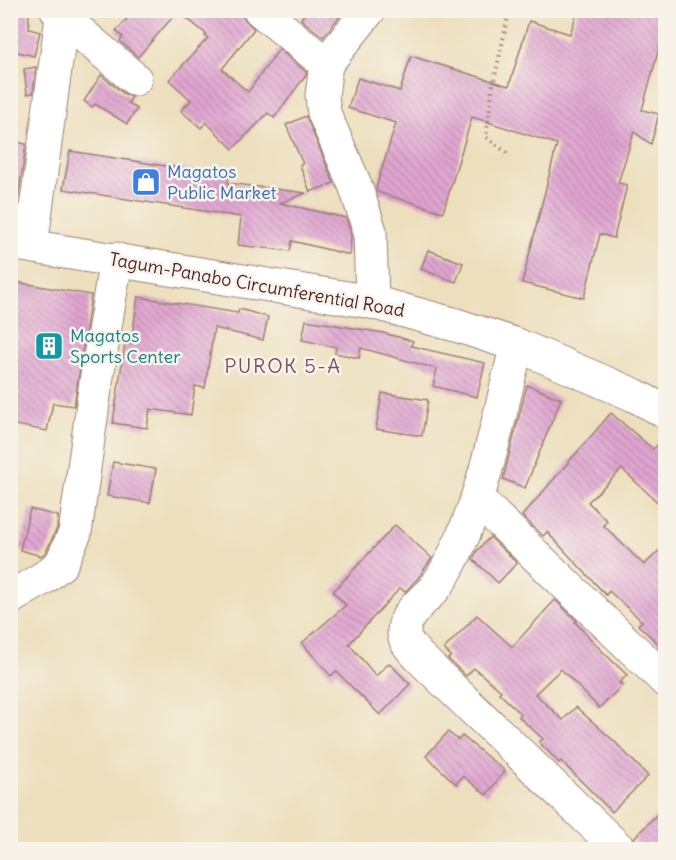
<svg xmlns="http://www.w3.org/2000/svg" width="676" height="860" font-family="Delius,sans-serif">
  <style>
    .building { fill: url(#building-back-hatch) }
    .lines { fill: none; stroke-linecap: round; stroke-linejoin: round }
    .minor-casing { stroke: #9c7f74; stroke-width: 35 }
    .highway-casing { stroke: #9c7f74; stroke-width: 35 }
    .path { stroke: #9c7f74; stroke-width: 4; stroke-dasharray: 1.5 4.5; stroke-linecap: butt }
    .minor { stroke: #fff; stroke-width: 33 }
    .highway { stroke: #fff; stroke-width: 33 }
    .labels { text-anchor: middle; stroke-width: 5; stroke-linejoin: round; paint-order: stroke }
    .shop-label { font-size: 18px; fill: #366cbe; stroke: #f7f3e8; text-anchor: start }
    .street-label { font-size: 18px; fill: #4a1f2b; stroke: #f7f3e8 }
    .culture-label { font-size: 18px; fill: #0d838f; stroke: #f7f3e8; text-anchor: start }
    .neighbourhood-label { font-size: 20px; letter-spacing: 1.5px; fill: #7e4e65; stroke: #f7f3e8 }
  </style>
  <defs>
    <pattern id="building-back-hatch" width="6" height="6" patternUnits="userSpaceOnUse" patternTransform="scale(1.5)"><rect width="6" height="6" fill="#e0a5d1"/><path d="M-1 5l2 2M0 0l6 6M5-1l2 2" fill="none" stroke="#b886aa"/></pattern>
  </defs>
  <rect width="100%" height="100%" fill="#f7f3e8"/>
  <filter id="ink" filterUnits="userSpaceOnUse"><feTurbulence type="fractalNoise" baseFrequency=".0167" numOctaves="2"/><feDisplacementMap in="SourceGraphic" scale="12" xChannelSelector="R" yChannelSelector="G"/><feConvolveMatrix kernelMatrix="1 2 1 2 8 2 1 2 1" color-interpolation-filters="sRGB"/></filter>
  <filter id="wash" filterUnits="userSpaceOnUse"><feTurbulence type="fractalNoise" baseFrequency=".008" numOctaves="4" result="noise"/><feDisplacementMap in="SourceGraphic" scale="24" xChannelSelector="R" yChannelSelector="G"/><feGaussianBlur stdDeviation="1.35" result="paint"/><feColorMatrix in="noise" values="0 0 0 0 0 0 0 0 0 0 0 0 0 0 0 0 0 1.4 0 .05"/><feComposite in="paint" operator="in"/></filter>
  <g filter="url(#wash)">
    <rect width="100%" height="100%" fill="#eddfbd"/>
    <g id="blocks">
      <g class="building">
        <polygon points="10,10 29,10 29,29 40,32 34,56 10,50"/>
        <polygon points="135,10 242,10 243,17 254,29 222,69 248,92 279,49 306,72 306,75 274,118 268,113 233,149 206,122 201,128 181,111 191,100 169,80 208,38 205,36 206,34 178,11 138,57 120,41 123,37 116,31"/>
        <polygon points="307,10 332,10 340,16 323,37 301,19"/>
        <polygon points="578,10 666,10 666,23 642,110 659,114 651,144 634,132 618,183 627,185 614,238 600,234 584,298 522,283 557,144 472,117 443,212 377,192 376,188 396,123 348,108 358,78 400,91 411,56 509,86 529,21 570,34"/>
        <polygon points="36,67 33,93 27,94 24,69"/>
        <polygon points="101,75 123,93 132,97 128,103 137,109 127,124 95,104 92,107 84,101"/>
        <polygon points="306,116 334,183 310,192 300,165 303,164 286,125"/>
        <polygon points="10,141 26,144 18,200 10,199"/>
        <polygon points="70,151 229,176 228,183 306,193 280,203 346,218 351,234 350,255 292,241 290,251 238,245 241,217 63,189"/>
        <polygon points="428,250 463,263 456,282 421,269"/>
        <polygon points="10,281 91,295 74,406 53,403 47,431 10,424"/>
        <polygon points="138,297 238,313 239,309 268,317 263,340 214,328 205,388 195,386 191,415 150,409 147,428 113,423 125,343 131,344"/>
        <polygon points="306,320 383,333 413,341 411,346 485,363 477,397 433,386 437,369 361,348 359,358 335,353 336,347 302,340"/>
        <polygon points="527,385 561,399 525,488 503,479"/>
        <polygon points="382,393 428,400 422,436 376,429"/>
        <polygon points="611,413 653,449 666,437 666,510 622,469 588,502 607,521 603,525 644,565 666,544 666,651 638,625 642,621 609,591 606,595 547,532 543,536 522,516"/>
        <polygon points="113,462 156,469 150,503 107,496"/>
        <polygon points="30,509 58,516 57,528 46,552 41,556 20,550"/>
        <polygon points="395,525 432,558 419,577 405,592 400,588 349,644 376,676 389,663 410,684 380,715 336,671 331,676 302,643 346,605 333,592"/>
        <polygon points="490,537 517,563 498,583 473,559 477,551"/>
        <polygon points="555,600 577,621 575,622 603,652 627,675 619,683 623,685 599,708 561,669 535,694 563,720 576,707 614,741 648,776 612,812 561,761 559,763 539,742 543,739 519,717 521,714 499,693 501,691 474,668 466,676 448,659 451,656 444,649 477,615 512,647"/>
        <polygon points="448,732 458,740 462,736 505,771 486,795 463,776 456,784 426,756"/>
        <polygon points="666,805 666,849 638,849 634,838"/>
      </g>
    </g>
  </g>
  <g filter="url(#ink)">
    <use href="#blocks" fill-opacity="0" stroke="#9c7f74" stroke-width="1.5"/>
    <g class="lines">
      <g class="minor-casing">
        <g id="minor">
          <polyline points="57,10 62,17 135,79"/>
          <polyline points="260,10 326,64"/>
          <polyline points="369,10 326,64 322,96 324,113 355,185 370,231 372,302"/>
          <polyline points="31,246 62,17"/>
          <path d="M 517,345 C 498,417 484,502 448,567 C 444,575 439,583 433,590 C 423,601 405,613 404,630 C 403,641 412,649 419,657 L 620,850"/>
          <polyline points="477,499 666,681"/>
          <polyline points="10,598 45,577 61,564 75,533 96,382 116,259"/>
        </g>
      </g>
      <g class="highway-casing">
        <polyline id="highway" points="10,243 372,302 456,325 517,345 634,395 666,412"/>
      </g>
      <polyline class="path" points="507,153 486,137 492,90 509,12 510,10"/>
      <use href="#minor" class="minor"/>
      <use href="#highway" class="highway"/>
    </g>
  </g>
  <defs>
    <g id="shop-square" transform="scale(1.5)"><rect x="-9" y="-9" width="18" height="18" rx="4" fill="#3f7fe0" stroke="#f7f3e8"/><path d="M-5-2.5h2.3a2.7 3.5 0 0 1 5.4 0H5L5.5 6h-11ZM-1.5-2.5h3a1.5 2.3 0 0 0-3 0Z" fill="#fff"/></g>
    <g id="building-square" transform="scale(1.5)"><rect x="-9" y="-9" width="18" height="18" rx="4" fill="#0f9aa8" stroke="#f7f3e8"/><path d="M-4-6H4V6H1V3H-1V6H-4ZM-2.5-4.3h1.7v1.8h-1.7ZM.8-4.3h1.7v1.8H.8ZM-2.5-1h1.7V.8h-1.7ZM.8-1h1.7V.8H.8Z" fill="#fff"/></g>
  </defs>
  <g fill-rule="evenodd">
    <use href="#shop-square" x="146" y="182"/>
    <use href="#building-square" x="49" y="346"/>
  </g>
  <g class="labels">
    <g class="shop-label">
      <text x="167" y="178">Magatos<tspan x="167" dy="21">Public Market</tspan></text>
    </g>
    <g class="street-label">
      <text transform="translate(257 285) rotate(10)" y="6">Tagum-Panabo Circumferential Road</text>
    </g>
    <g class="culture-label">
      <text x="70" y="342">Magatos<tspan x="70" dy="21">Sports Center</tspan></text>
    </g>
    <g class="neighbourhood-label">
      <text x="283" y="373">PUROK 5-A</text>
    </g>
  </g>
  <rect width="676" height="860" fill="none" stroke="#f7f3e8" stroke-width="36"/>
</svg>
